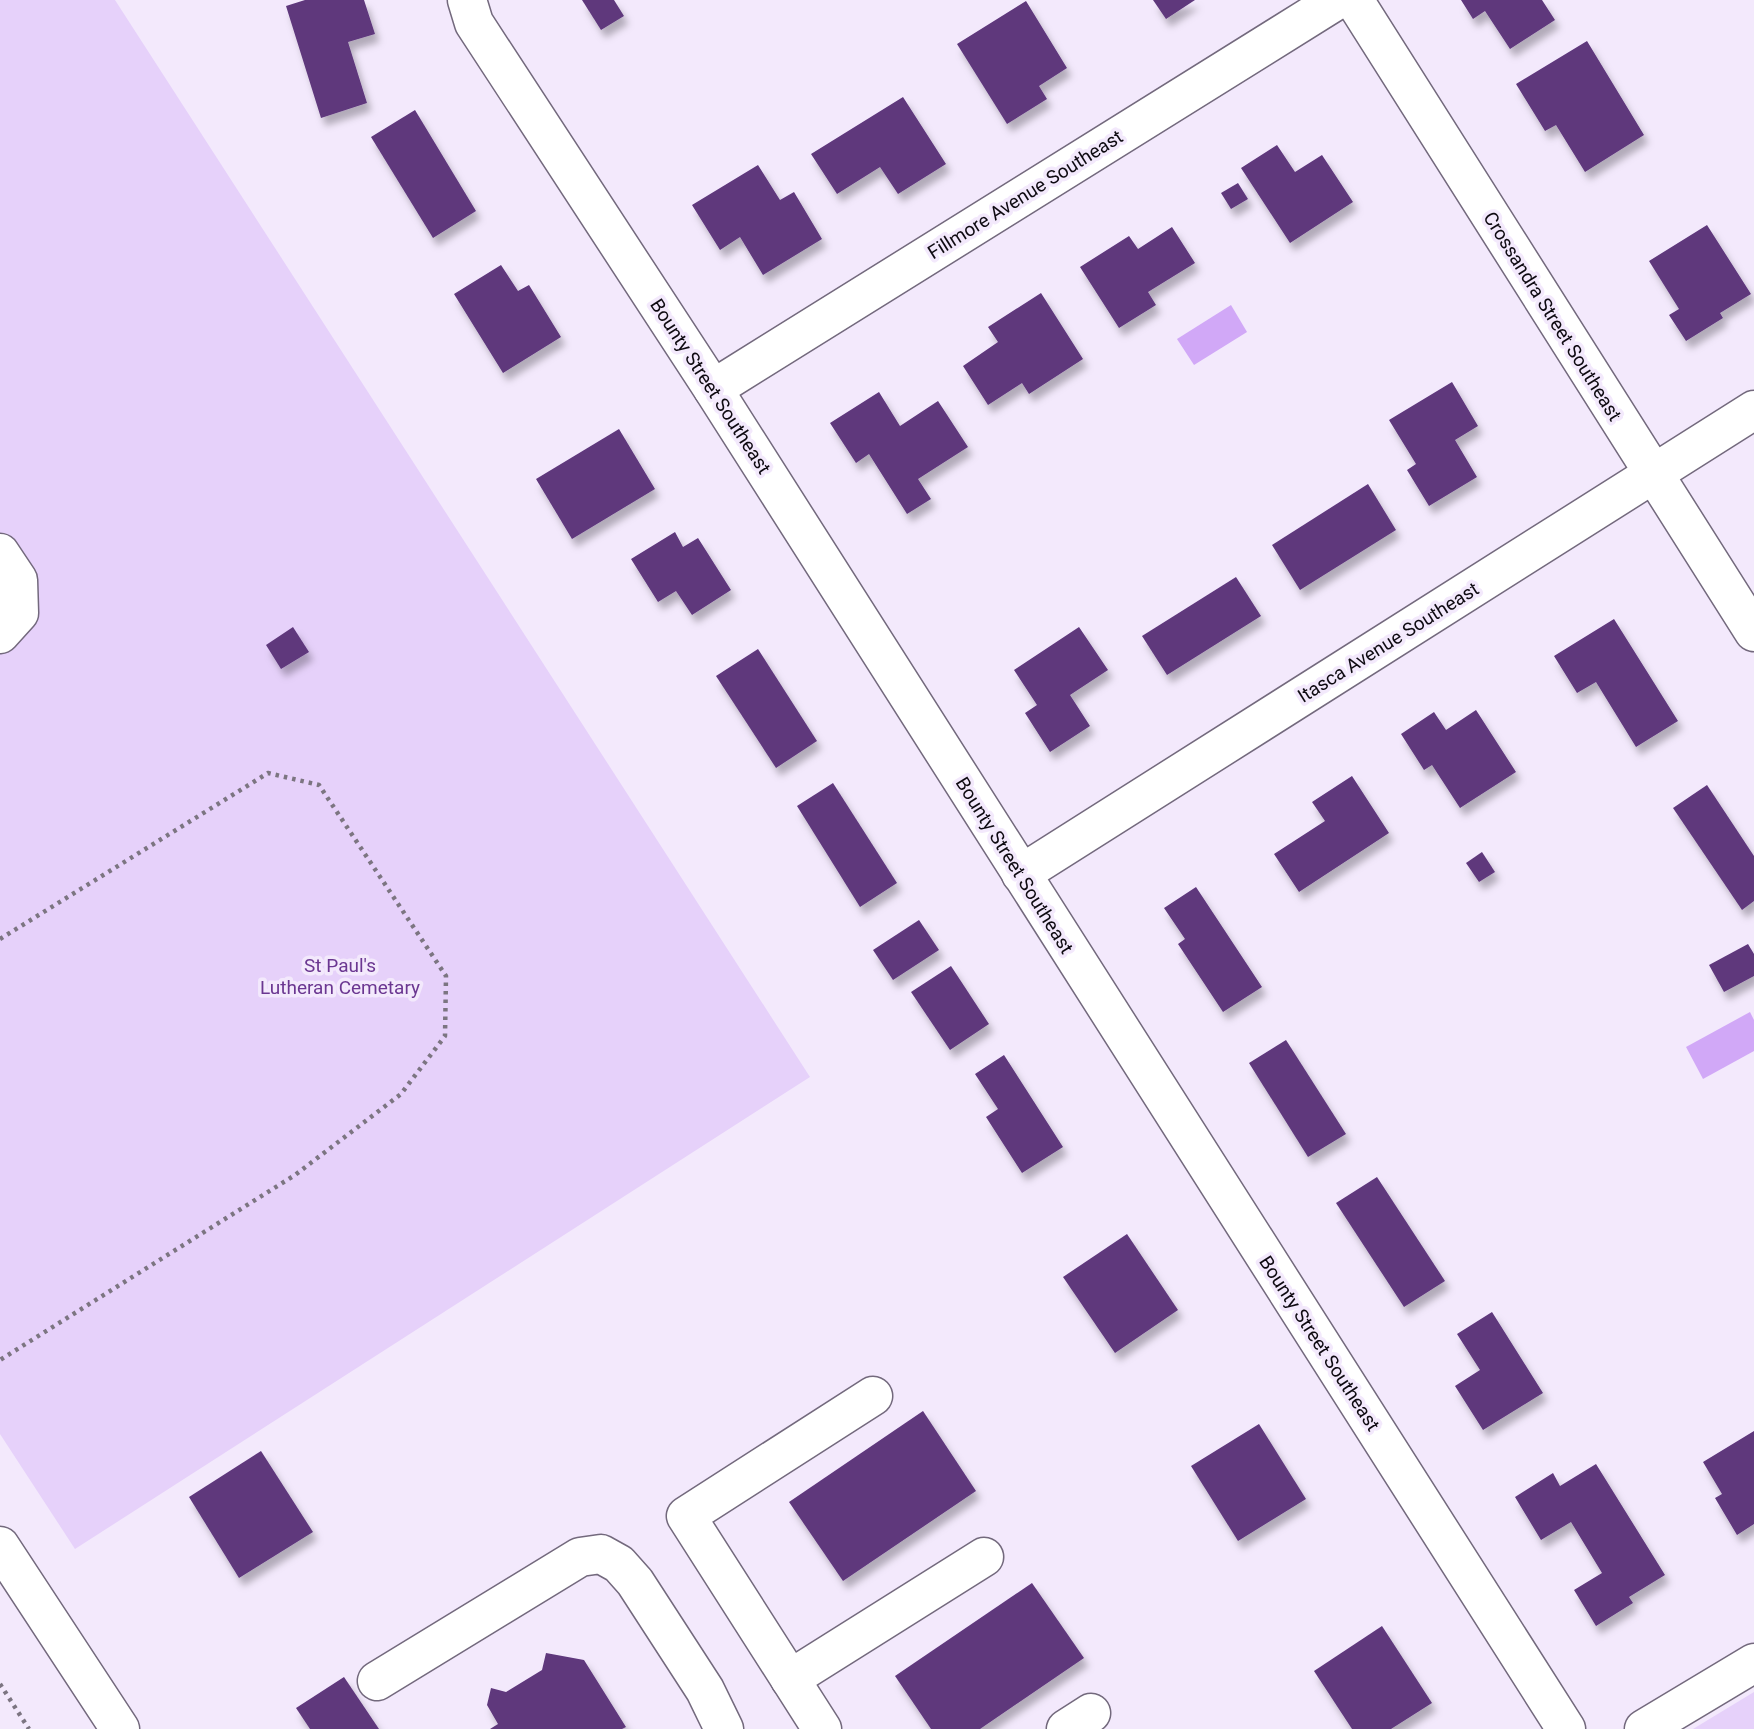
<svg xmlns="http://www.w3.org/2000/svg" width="1754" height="1729" font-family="Roboto,sans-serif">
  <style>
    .green { fill: #e6d1fa }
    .water { fill: #d1a8f7 }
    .building { fill: #5e377c; filter: url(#shadow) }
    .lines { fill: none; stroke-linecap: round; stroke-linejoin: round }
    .minor-casing { stroke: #73697d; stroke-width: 41 }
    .path { stroke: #7c7581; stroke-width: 4.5; stroke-dasharray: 3.5 5; stroke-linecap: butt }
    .minor { stroke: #fff; stroke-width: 38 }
    .labels { text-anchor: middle; stroke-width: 7; stroke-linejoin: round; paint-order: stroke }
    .street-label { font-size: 19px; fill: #0e0a11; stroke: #f3e9fc }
    .park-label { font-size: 19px; fill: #6b3791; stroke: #f3e9fc }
  </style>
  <defs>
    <filter id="shadow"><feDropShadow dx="4.5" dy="8" stdDeviation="3.5" flood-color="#0004"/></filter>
  </defs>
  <rect width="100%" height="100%" fill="#f3e9fc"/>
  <g class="green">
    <polygon points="0,0 115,0 810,1077 75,1549 0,1434"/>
    <polygon points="1754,1692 1754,1729 1693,1729"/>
  </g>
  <g class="water">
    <polygon points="1231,305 1247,332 1194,365 1177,339"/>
    <polygon points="1750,1012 1754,1020 1754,1051 1703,1079 1686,1047"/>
  </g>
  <g class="building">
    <polygon points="305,0 364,0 375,34 348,42 367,103 321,118 286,6"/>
    <polygon points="582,0 614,0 624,16 601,30"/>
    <polygon points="1153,0 1195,0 1166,19"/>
    <polygon points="1461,0 1542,0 1555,20 1510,49 1485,11 1473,19"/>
    <polygon points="1026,1 1067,68 1039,86 1047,99 1007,124 957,44"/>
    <polygon points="1587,41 1644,135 1585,172 1556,125 1545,131 1516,84"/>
    <polygon points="903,97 946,164 898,194 880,167 837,194 811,154"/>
    <polygon points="415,110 476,211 433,238 371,137"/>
    <polygon points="1277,145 1295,172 1322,155 1353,202 1290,243 1241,168"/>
    <polygon points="758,165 780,200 794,192 822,239 763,275 740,237 720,250 692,205"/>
    <polygon points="1238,183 1248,199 1231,209 1221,193"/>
    <polygon points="1707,225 1751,294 1720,313 1723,318 1686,341 1669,315 1679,309 1649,261"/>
    <polygon points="1172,227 1195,263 1148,292 1156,305 1119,328 1080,267 1129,236 1138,249"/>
    <polygon points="501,265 518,291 529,285 561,337 503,373 454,294"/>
    <polygon points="1041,293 1083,359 1029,394 1022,383 988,405 963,366 998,342 988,327"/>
    <polygon points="1452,382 1478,426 1455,440 1477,477 1429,506 1407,470 1416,464 1389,420"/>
    <polygon points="879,392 900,426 938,401 968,447 918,479 931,499 907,514 869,454 856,463 830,423"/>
    <polygon points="619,429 655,489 572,539 536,479"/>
    <polygon points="1368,484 1396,530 1300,590 1272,545"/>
    <polygon points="675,532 683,547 698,538 731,590 692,615 676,591 658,602 631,559"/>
    <polygon points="1236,577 1261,616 1167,675 1142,636"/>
    <polygon points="1614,619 1678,721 1636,747 1596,682 1577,693 1554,656"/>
    <polygon points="293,627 309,652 281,669 266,645"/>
    <polygon points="1079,627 1108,670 1070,695 1090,726 1050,752 1025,713 1037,705 1014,670"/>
    <polygon points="758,649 817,741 776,768 716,676"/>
    <polygon points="1476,710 1516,772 1460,808 1432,765 1424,770 1401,734 1434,712 1446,730"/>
    <polygon points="1352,776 1389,833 1299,892 1274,854 1325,821 1312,802"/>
    <polygon points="833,783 897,883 860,907 797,806"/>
    <polygon points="1707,785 1754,856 1754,901 1742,910 1673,808"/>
    <polygon points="1482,852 1495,872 1479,882 1466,863"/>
    <polygon points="1196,887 1262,987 1223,1012 1178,944 1185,939 1164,908"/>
    <polygon points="919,920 939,950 893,980 873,950"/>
    <polygon points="1748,944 1754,954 1754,976 1724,992 1709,965"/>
    <polygon points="951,966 989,1024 950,1050 911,992"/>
    <polygon points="1286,1040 1346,1134 1308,1157 1249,1063"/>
    <polygon points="1004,1055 1063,1147 1022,1173 986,1117 998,1109 975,1074"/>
    <polygon points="1377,1177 1445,1281 1404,1307 1336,1203"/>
    <polygon points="1127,1234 1178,1310 1115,1353 1063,1277"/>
    <polygon points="1492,1312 1543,1393 1483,1430 1455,1386 1480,1370 1457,1334"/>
    <polygon points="923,1411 976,1491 843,1581 789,1502"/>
    <polygon points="1259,1424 1306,1499 1238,1541 1191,1466"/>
    <polygon points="1754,1431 1754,1524 1737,1535 1715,1498 1722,1494 1703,1462"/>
    <polygon points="261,1451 313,1532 239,1578 189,1497"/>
    <polygon points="1596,1464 1665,1575 1629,1597 1633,1603 1596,1626 1574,1590 1602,1573 1571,1522 1541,1540 1515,1497 1553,1473 1560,1486"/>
    <polygon points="1032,1583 1084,1658 980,1729 931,1729 895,1676"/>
    <polygon points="1382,1626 1432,1703 1391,1729 1352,1729 1314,1671"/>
    <polygon points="546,1653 584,1660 626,1727 622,1729 490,1729 498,1724 487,1705 491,1688 506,1692 542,1670"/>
    <polygon points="344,1677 379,1729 310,1729 296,1708"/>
  </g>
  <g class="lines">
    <g class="minor-casing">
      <g id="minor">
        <polyline points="467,0 474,23 713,389 1566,1729"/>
        <polyline points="1354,0 1754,632"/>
        <polyline points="713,389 1337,0"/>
        <polyline points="0,553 18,580 19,613 0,634"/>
        <polyline points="1021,874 1754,410"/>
        <polyline points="0,1546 120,1729"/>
        <polyline points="790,1679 984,1557"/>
        <polyline points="377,1681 580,1557 601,1554 619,1564 635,1582 705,1690 724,1729"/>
        <polyline points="822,1729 686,1516 873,1396"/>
        <polyline points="1066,1729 1091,1713"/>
        <polyline points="1644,1729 1754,1663"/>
      </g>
    </g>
    <g class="path">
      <polyline points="0,939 268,773 319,785 446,976 445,1036 401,1094 295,1175 0,1360"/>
      <polyline points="0,1684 29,1729"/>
    </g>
    <use href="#minor" class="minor"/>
  </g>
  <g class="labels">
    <g class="street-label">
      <text transform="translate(1025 194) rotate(-32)" y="7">Fillmore Avenue Southeast</text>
      <text transform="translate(1553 316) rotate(58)" y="7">Crossandra Street Southeast</text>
      <text transform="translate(711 386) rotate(57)" y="7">Bounty Street Southeast</text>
      <text transform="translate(1388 642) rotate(-32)" y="7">Itasca Avenue Southeast</text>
      <text transform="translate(1015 865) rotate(58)" y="7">Bounty Street Southeast</text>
      <text transform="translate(1320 1343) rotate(57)" y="7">Bounty Street Southeast</text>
    </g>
    <g class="park-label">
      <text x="340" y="972">St Paul's<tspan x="340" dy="22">Lutheran Cemetary</tspan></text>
    </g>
  </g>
</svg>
